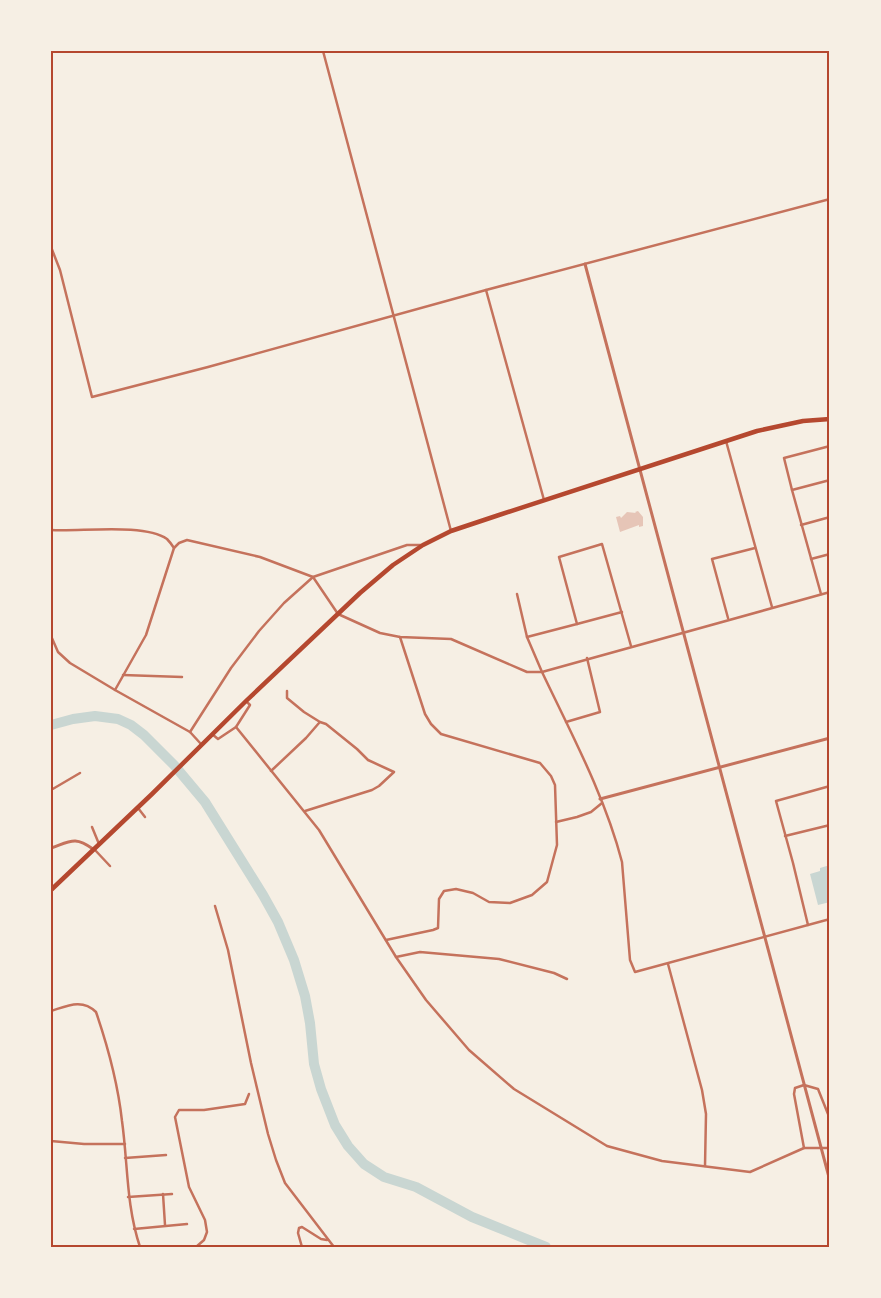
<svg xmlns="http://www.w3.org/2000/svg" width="881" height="1298" font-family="Jost,sans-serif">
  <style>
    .water { fill: #c9d6d2 }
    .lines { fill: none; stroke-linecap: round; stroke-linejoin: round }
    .river { stroke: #c9d6d2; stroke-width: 10 }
    .building { fill: #e6c5b7 }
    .minor { stroke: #c5725c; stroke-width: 2.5 }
    .tertiary { stroke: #c5725c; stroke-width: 3 }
    .trunk { stroke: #b5482f; stroke-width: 4.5 }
    .neatline { fill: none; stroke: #b5482f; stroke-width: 2 }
  </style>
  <rect width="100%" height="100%" fill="#f6efe4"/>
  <polygon class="water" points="830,865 830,902 818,905 810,874 820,871 820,868"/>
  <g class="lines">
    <polyline class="river" points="51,725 73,719 95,716 118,719 131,725 144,735 174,765 205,802 263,895 278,922 294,960 305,996 310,1023 314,1064 321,1089 335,1125 348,1146 364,1164 384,1177 416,1187 472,1217 546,1247"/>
  </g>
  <polygon class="building" points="638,511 643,517 643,526 639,527 639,525 620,532 616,517 620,516 621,518 627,512 636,513 635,512"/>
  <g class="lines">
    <g class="minor">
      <polyline points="323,51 451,531"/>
      <polyline points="51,247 60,270 92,397 208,367 486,290 830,199"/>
      <polyline points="486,290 544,500"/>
      <polyline points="726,441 772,607"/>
      <polyline points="792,490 784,458 830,446"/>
      <polyline points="801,525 830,517"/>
      <path d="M 51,530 C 80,532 144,523 167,539 C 169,541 172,545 174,548"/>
      <polyline points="811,559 830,554"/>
      <polyline points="517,594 527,637"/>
      <polyline points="821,594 792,490 830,480"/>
      <polyline points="728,618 712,559 755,548"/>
      <polyline points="577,624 622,612"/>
      <polyline points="51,636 58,652 70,663 115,690 190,732 201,744"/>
      <polyline points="631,646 602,544 559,557 577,624 527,637 542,672 830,592"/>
      <polyline points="123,675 182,677"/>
      <path d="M 115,690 L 146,635 L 174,548 L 179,543 L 187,540 L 260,557 L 313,577 L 338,614 L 380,633 L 400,637 L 451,639 L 527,672 L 542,672 C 571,733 605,796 622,862 L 630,960 L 635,972 L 830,919"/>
      <polyline points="287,691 287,698 304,712 320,722 326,724 357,749 368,760 394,772 379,786 372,790 305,811"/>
      <polyline points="566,722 600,712 587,658"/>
      <polyline points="236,727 250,705 246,701"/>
      <polyline points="190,732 231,668 259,631 284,603 313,577 407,545 422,545"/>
      <polyline points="212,734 218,739 236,727 319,830 396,957 426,1000 469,1050 514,1089 607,1146 662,1161 750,1172 804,1148 830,1148"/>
      <polyline points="271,771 306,738 319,723"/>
      <polyline points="51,790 80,773"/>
      <polyline points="138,808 145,817"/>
      <polyline points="556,822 577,817 591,812 602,803"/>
      <polyline points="92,827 99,844"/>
      <polyline points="785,836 830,825"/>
      <polyline points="95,850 110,866"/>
      <polyline points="215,906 228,950 251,1063 268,1134 276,1160 285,1183 334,1247"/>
      <polyline points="808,925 793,863 776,801 830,786"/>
      <polyline points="386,940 433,930 438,928 439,899 444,891 456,889 473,893 489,902 510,903 532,895 547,882 557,845 555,785 551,776 540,763 441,734 431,724 425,714 400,637"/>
      <polyline points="396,957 420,952 499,959 554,973 567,979"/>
      <polyline points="668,964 702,1090 706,1114 705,1166"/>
      <path d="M 51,1011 C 67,1006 82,998 96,1012 C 108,1047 118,1085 122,1121 C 128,1164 126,1205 140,1247"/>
      <polyline points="51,1141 84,1144 125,1144"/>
      <polyline points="804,1148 794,1094 795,1088 804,1085 818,1089 830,1119"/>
      <polyline points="125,1158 166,1155"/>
      <polyline points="163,1194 165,1225"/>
      <polyline points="128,1197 172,1194"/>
      <polyline points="134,1229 187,1224"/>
      <polyline points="196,1247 204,1240 207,1232 205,1220 189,1187 175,1117 179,1110 204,1110 245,1104 249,1094"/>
      <polyline points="302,1247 298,1233 299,1228 302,1227 321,1239 327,1240"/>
    </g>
    <g class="tertiary">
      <polyline points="585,264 830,1181"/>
      <polyline points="600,799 830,738"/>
      <path d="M 51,848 C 71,841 75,836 93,849"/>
    </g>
    <polyline class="trunk" points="51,890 152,794 246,701 360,593 393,565 423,545 451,531 499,515 757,431 803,421 830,419"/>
  </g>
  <rect width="881" height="1298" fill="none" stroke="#f6efe4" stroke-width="105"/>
  <rect x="52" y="52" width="776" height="1194" class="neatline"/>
</svg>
